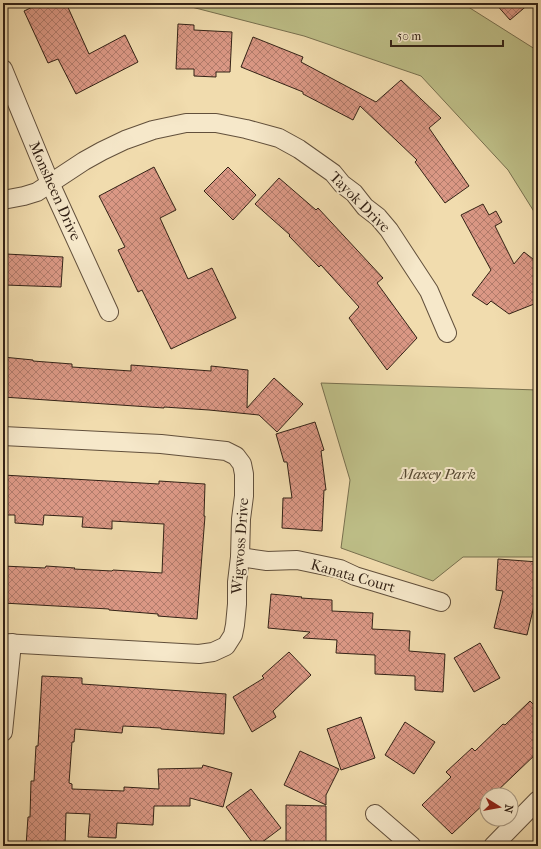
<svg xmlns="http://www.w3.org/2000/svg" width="541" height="849" font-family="'IM FELL French Canon',serif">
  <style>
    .park { fill: #bebf88; stroke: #78704f }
    .building { fill: url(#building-cross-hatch); stroke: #332216 }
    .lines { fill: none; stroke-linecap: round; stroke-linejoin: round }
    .minor-casing { stroke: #62503c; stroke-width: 20 }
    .minor { stroke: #f6e8ca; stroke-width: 18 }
    .labels { text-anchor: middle; stroke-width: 4; stroke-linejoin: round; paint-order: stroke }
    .street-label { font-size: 15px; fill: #332216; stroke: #f6e8ca }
    .park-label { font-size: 15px; font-style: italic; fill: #564932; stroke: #f6e8ca }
  </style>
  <defs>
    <pattern id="building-cross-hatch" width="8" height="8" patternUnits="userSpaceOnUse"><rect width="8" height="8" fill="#db9885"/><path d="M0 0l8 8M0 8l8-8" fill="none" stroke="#b27c6c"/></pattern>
  </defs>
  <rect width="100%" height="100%" fill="#f1dcae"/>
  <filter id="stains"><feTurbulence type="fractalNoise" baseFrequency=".005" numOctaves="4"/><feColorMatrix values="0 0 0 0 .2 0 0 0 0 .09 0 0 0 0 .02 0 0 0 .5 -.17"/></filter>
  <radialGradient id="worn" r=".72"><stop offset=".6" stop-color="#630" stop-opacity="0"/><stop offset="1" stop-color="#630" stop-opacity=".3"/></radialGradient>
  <g class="park">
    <polygon points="176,3 462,3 538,51 538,218 508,170 421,76 304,36"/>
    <polygon points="321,383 538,390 538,557 463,557 433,581 341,548 350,480"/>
  </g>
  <g class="building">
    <polygon points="41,3 66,3 89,54 125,35 138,62 76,94 58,59 48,63 24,11"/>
    <polygon points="495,3 530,3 510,20"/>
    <polygon points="178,24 194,25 194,30 232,32 230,72 216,72 216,77 194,76 194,69 176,69"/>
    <polygon points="253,37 303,57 301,62 376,102 401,80 441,118 429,128 469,186 445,203 415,162 417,160 360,106 353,120 303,94 303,92 241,67"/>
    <polygon points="154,167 176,210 160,218 188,279 212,268 236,318 171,349 142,290 138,292 118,250 125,247 99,196"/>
    <polygon points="228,167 256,195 233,220 204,191"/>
    <polygon points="279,178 316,210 318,208 383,278 377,283 417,338 387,370 349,318 359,307 321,265 319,267 289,236 290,235 255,204"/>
    <polygon points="483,204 489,215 496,211 502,222 495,226 514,264 524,252 538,263 538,273 534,304 509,314 491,301 487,305 472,295 491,270 461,215"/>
    <polygon points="6,254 63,257 61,287 5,285"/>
    <polygon points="3,357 33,360 33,361 72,364 72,367 131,371 131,365 211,371 211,366 248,370 247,408 274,378 303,404 277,432 259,415 209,410 164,407 164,408 3,397"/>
    <polygon points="315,422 324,450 321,451 326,490 324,490 322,531 282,528 283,498 292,498 287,462 284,462 276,434"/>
    <polygon points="3,475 159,484 159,481 205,484 204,516 205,516 197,619 158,616 158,614 109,610 109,609 3,603 3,566 45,568 46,566 75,568 74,569 112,571 113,570 162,573 164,524 112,521 112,529 82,527 83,517 44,515 43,525 15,523 15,515 3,515"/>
    <polygon points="498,559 538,562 538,589 527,635 494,628 503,591 496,590"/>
    <polygon points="271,594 302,597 301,598 332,600 332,611 373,613 372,629 410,631 409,651 445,654 443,692 415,690 415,676 375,674 375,655 336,653 337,640 303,638 310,632 268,628"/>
    <polygon points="480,643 500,678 474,692 454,658"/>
    <polygon points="289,652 311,675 273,711 276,717 252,732 233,697 264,678 262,676"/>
    <polygon points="42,676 82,678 82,684 226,694 224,734 161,729 161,728 123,726 122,733 75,729 74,742 72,742 69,783 72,784 72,789 124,791 124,787 159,789 158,769 202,768 203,765 232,773 223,807 190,798 190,806 154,806 153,825 117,823 116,838 88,837 90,814 66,813 65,846 26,846 28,817 30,817 31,781 34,781 36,746 38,746"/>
    <polygon points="530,701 538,709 538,752 493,795 487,795 487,801 452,834 422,805 451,777 446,772 472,748 475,751 503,724 505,725"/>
    <polygon points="361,717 375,758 341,770 327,729"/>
    <polygon points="405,722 435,742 414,774 385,755"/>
    <polygon points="300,751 339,769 326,795 326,805 284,785"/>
    <polygon points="251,789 281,828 257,846 255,846 226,807"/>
    <polygon points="286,805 326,806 326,845 286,844"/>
  </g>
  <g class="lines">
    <g class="minor-casing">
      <g id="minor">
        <polyline points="3,69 50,183 109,312"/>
        <polyline points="3,200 24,196 37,192 84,161 102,151 125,140 153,130 186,123 216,123 246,129 279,138 299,149 333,173 342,184 354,193 365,207 378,217 389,230 429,291 447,333"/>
        <polyline points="3,436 161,444 226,451 236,456 242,464 244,474 244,496 241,519 240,557 237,582 237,604 235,625 233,635 226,646 213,652 199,654 3,643"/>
        <polyline points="240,557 267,561 297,560 340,569 355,576 441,602"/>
        <polyline points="3,732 12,643"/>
        <polyline points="375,814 412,846"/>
        <polyline points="493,846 538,800"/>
      </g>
    </g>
    <use href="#minor" class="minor"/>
  </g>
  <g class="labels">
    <g class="street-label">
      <text transform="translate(55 191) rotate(66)" y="5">Monsheen Drive</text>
      <text transform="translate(360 202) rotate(45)" y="5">Tayok Drive</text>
      <text transform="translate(240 546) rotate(-86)" y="5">Wigwoss Drive</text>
      <text transform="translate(353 576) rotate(16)" y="5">Kanata Court</text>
    </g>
    <g class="park-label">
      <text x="438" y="479">Maxey Park</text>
    </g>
  </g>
  <rect width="541" height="849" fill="none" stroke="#f1dcae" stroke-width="16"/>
  <rect x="4" y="4" width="533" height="841" fill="none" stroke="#332216" stroke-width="2"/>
  <rect x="8" y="8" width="525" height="833" fill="none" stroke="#332216"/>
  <g transform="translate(499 807) rotate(101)"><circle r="19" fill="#f6e8ca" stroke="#a89982"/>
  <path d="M0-3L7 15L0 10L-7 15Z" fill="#8f2418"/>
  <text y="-6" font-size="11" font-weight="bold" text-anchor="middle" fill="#332216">N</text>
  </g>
  <path d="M391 40v6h112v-6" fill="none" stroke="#332216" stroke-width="2"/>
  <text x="397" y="40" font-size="12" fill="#332216" stroke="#f6e8ca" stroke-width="3" paint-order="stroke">50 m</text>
  <rect width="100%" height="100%" filter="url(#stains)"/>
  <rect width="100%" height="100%" fill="url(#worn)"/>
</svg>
